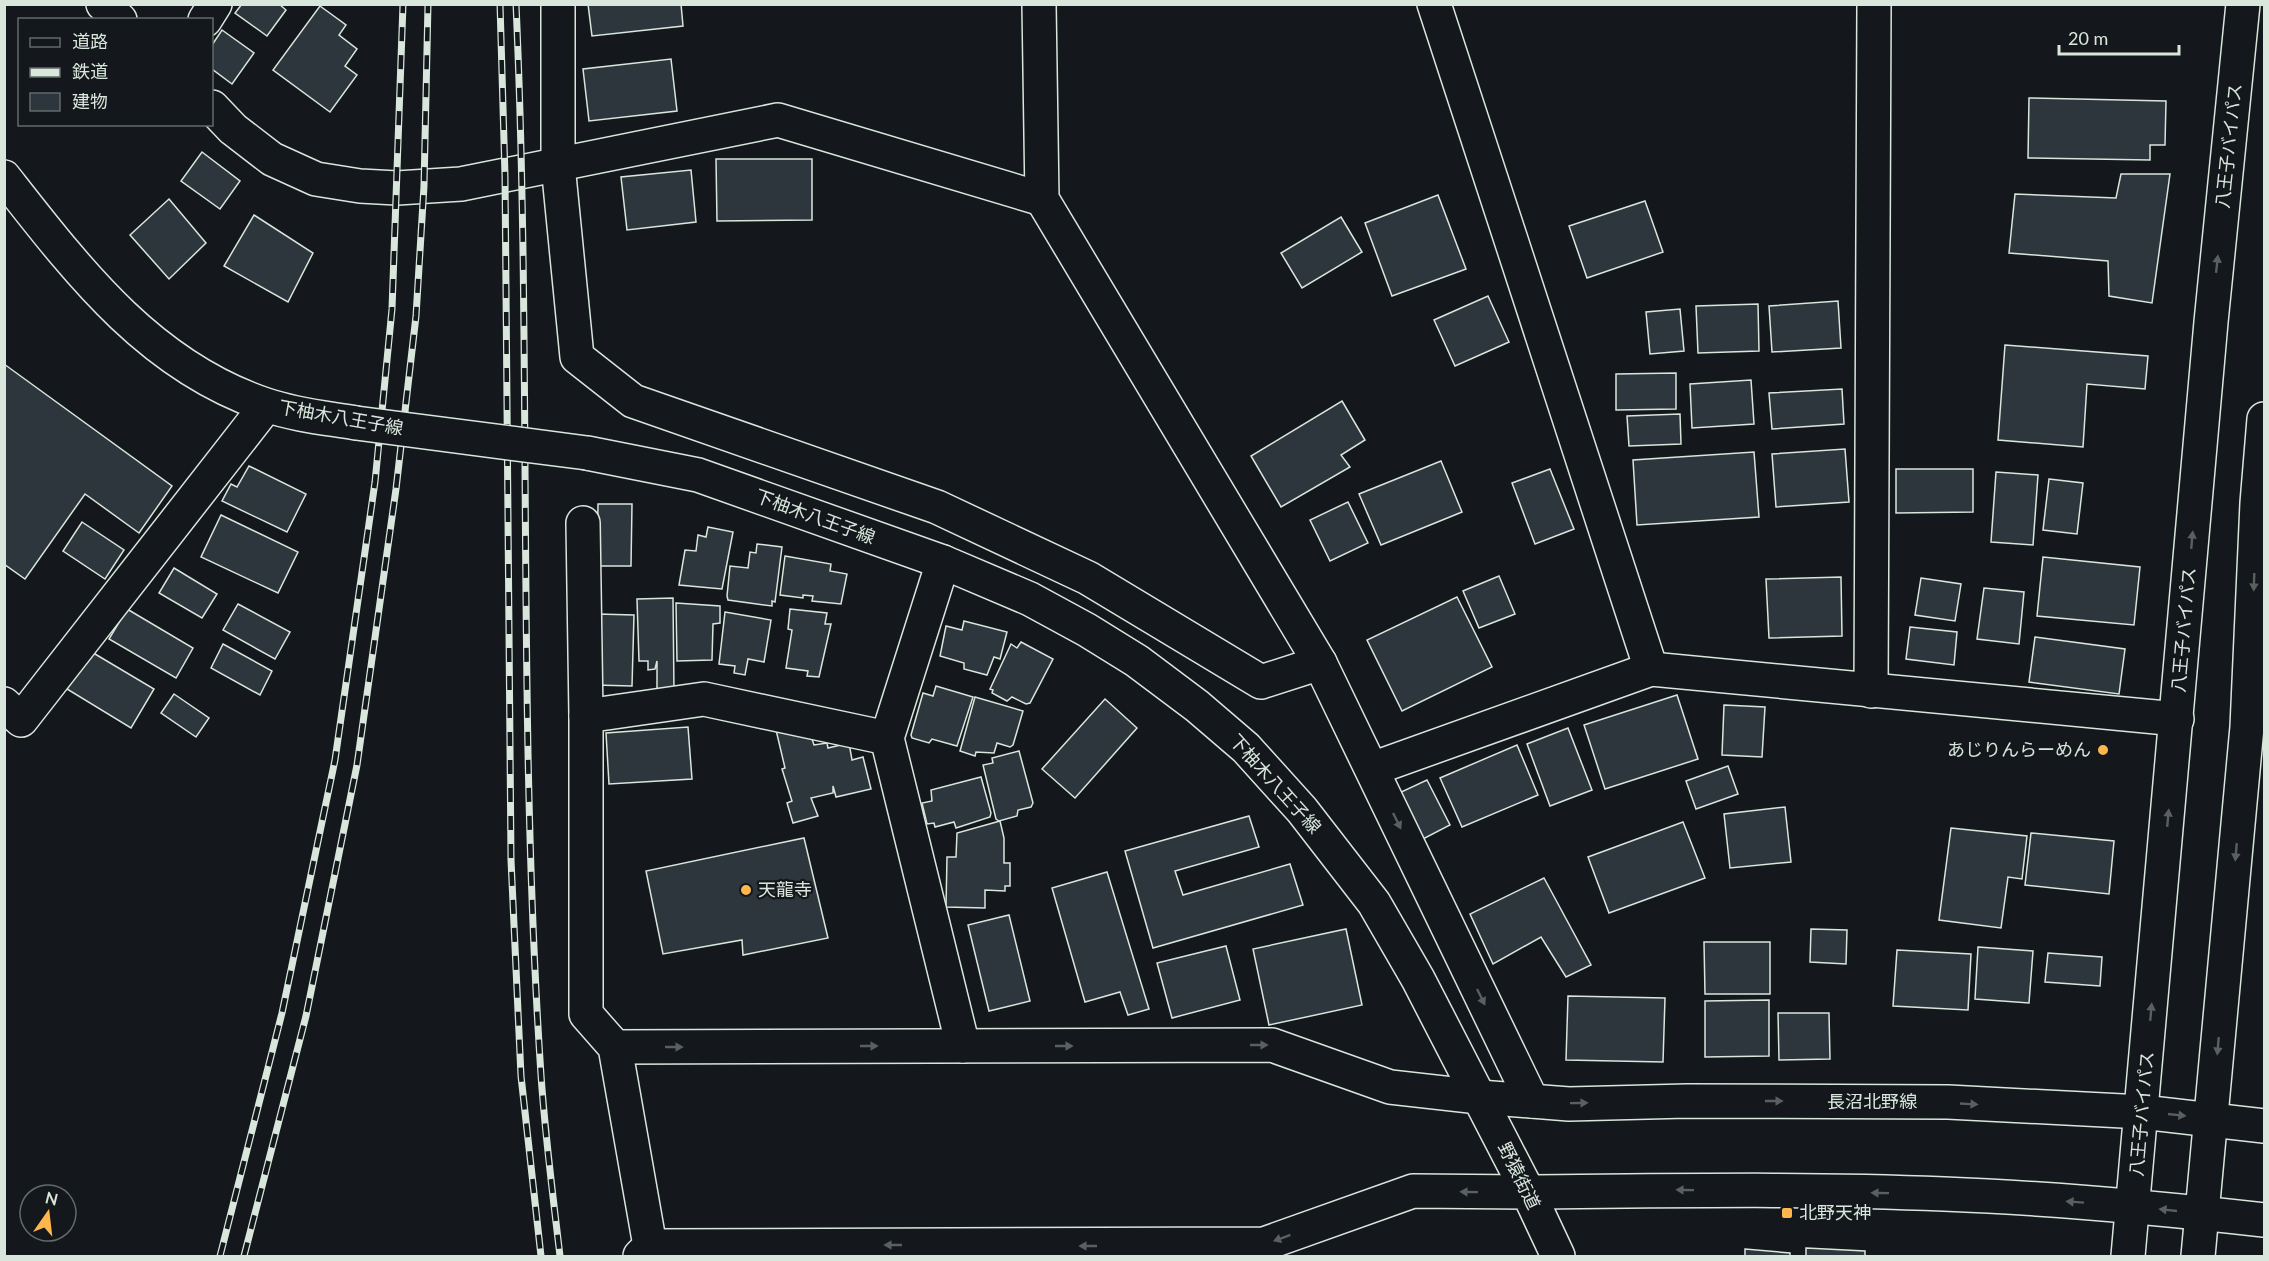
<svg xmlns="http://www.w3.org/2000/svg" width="2269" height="1261" font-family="Lato,'Noto Sans JP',sans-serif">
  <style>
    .building { fill: #2c363c; stroke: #d8e6dc; stroke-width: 1.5 }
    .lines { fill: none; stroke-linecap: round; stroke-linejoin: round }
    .minor-casing { stroke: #d8e6dc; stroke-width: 36 }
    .major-casing { stroke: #d8e6dc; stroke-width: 36 }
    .highway-casing { stroke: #d8e6dc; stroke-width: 36 }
    .minor { stroke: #14181c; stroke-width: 33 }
    .major { stroke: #14181c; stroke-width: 33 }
    .highway { stroke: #14181c; stroke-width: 33 }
    .rail-casing { stroke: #d8e6dc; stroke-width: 7 }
    .rail { stroke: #14181c; stroke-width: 4.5; stroke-dasharray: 14; stroke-linecap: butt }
    .major-bridge-casing { stroke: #d8e6dc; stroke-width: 36; stroke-linecap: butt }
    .major-bridge { stroke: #14181c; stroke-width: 33 }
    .oneway { fill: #59605f }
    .poi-dot { fill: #ffb74d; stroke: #14181c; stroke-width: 2 }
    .labels { text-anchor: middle; stroke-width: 4.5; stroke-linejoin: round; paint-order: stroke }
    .street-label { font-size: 18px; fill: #d8e6dc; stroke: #14181c }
    .poi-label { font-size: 18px; fill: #d8e6dc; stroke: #14181c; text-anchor: start }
  </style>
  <rect width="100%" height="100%" fill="#14181c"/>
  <g class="building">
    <polygon points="242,4 279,4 286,10 267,36 235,13"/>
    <polygon points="588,4 681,4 683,26 592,36"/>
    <polygon points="320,6 346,25 339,35 357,49 345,66 357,75 330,112 273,70"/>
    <polygon points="222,30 254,53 232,84 212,69 212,45"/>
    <polygon points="671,59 677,111 589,121 583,69"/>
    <polygon points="2029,98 2166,101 2165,145 2150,145 2150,160 2028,158"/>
    <polygon points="202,152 240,181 220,209 181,181"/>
    <polygon points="716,159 812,159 812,220 717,221"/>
    <polygon points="691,170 696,222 627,230 621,177"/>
    <polygon points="2121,174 2170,174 2152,303 2109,296 2108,261 2009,253 2015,194 2116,198"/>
    <polygon points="1438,195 1466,269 1392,296 1365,223"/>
    <polygon points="169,199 206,243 169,279 130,235"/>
    <polygon points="1645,201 1663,252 1587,278 1569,226"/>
    <polygon points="254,215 313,253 288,302 224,266"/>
    <polygon points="1341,217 1362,252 1302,288 1281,253"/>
    <polygon points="1488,296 1509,342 1455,366 1434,320"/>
    <polygon points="1838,301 1841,348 1772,352 1769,306"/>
    <polygon points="1758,304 1759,351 1698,353 1696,306"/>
    <polygon points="1680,309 1684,351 1650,354 1646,312"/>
    <polygon points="2005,345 2148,356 2145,389 2087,384 2083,447 1998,440"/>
    <polygon points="4,364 172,486 139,533 85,494 25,579 4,564"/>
    <polygon points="1676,373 1676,409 1616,410 1616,374"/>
    <polygon points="1751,380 1754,424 1692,428 1690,384"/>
    <polygon points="1842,389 1844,424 1772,429 1769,393"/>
    <polygon points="1342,401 1365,440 1341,455 1350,467 1281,507 1251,456"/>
    <polygon points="1680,414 1681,444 1629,446 1627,416"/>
    <polygon points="1845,449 1849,502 1776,507 1772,454"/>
    <polygon points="1754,452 1759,517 1637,525 1633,460"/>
    <polygon points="1441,461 1462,512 1381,545 1359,494"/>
    <polygon points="249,466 306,494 287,532 222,501 231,484 237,487"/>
    <polygon points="1550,469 1574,529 1535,544 1512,483"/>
    <polygon points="1896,469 1973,469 1973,512 1896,513"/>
    <polygon points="1996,472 2038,475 2033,545 1991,542"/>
    <polygon points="2049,479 2083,483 2077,534 2043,530"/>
    <polygon points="1348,502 1368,543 1330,561 1310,520"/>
    <polygon points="598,504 632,504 631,566 597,566"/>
    <polygon points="221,515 298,552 278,593 201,557"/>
    <polygon points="82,522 124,550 105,579 63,551"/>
    <polygon points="708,527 733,532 722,589 679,585 685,550 696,551 698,535 706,537"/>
    <polygon points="757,544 782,547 775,602 772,601 772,606 728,600 727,596 730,566 748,568 750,552 756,553"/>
    <polygon points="785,556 831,564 830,571 847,574 841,604 812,601 813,596 803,595 803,598 780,595"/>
    <polygon points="2043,557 2140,567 2134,625 2037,616"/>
    <polygon points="174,568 217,594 202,618 159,593"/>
    <polygon points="1499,576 1515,614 1479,628 1463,591"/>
    <polygon points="1841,577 1842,636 1769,638 1766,579"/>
    <polygon points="1921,578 1961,584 1955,621 1915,615"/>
    <polygon points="1984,588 2024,592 2019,644 1977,639"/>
    <polygon points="1457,597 1492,667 1402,711 1367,640"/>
    <polygon points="673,598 674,692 657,693 657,661 655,669 648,670 648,661 639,661 637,599"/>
    <polygon points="676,603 720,606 720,623 713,624 712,660 677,661"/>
    <polygon points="238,604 290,632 275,659 223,630"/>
    <polygon points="127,609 193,648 176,678 109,639"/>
    <polygon points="790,609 827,613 825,624 831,624 819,677 807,676 808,671 786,668 792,630 788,629"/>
    <polygon points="725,612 771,620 764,662 748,659 745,675 734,673 735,666 719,664"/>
    <polygon points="597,614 634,615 632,686 595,685"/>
    <polygon points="964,621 1007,632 1000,659 994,657 987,675 964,669 964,663 940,656 946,626 962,630"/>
    <polygon points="1910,627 1957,632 1954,665 1906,659"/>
    <polygon points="2035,637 2125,649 2119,694 2029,682"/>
    <polygon points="1021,642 1053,659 1030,703 1026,704 1012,697 1007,701 992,693 993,690 990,689 1011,644 1017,648"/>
    <polygon points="223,644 272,671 260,695 211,668"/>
    <polygon points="90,651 154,689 131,728 67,689"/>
    <polygon points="936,686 973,697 957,746 932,739 929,743 912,738 911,735 923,693 933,696"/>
    <polygon points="174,694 209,718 196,737 161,713"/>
    <polygon points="1677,695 1698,759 1605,789 1584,725"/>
    <polygon points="975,697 1023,711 1013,745 1010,747 997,743 994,753 976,752 975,756 960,751"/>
    <polygon points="1105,699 1137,728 1075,798 1042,769"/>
    <polygon points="1724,705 1765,707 1762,757 1722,755"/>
    <polygon points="688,727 692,779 609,784 606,733"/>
    <polygon points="1568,728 1592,790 1550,806 1527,744"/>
    <polygon points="776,730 811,736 814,745 827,743 828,748 849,743 852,760 863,757 871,789 836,797 833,786 833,793 811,798 818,816 793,823 787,803 792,801 782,769 785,768"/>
    <polygon points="1517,745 1538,795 1462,827 1440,778"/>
    <polygon points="1019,751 1033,803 1031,807 1018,810 1017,816 999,821 996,819 983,765 993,763 992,758"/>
    <polygon points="1728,766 1738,794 1696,809 1686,781"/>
    <polygon points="981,777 991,813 990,817 956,828 954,822 935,827 934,823 927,824 922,803 932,801 931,790"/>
    <polygon points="1427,780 1450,825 1423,839 1399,793"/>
    <polygon points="1785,807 1791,862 1730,868 1724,814"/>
    <polygon points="1249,816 1259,847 1175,871 1183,895 1290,864 1303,905 1153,948 1125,851"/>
    <polygon points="1000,821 1004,838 1004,863 1010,863 1010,886 1005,886 1005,891 985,890 985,908 946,907 947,857 956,857 957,833"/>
    <polygon points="1683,822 1705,878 1609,913 1588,857"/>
    <polygon points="1951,828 2027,836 2022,879 2008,877 2001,928 1939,920"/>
    <polygon points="2031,833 2114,841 2109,894 2025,885"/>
    <polygon points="804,838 828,938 743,955 742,940 663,954 646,871"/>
    <polygon points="1107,872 1149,1009 1128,1015 1120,992 1085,1002 1052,888"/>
    <polygon points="1544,878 1591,965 1566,977 1541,937 1493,964 1470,914"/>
    <polygon points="1009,915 1030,1001 989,1011 968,925"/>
    <polygon points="1346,929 1362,1005 1269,1025 1253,949"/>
    <polygon points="1811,929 1847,930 1846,964 1810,962"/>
    <polygon points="1704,942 1770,942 1770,994 1705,994"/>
    <polygon points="1226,946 1240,1000 1172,1018 1157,963"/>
    <polygon points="1978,947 2033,951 2029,1003 1975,999"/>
    <polygon points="1897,950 1971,954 1968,1010 1893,1006"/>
    <polygon points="2048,953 2102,957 2100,986 2045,982"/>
    <polygon points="1568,996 1665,998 1663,1062 1566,1060"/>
    <polygon points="1769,1000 1769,1056 1705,1057 1705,1001"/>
    <polygon points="1778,1013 1829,1013 1830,1059 1779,1060"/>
    <polygon points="1806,1248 1865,1251 1865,1256 1806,1256"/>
    <polygon points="1745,1249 1790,1253 1790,1256 1745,1256"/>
  </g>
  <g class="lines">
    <g class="minor-casing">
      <g id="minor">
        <polyline points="103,4 120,20"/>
        <polyline points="558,4 558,165 577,357 633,401 937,507 1088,578 1261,682 1320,663"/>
        <polyline points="1039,4 1042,199 1320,663 1532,1101"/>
        <polyline points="1434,4 1651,669"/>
        <polyline points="205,20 215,4"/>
        <polyline points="212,107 233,129 272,159 316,179 360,186 397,188 461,184 778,120 1042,199"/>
        <polyline points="583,523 586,716"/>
        <polyline points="943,562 887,738 963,1046"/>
        <polyline points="1871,691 1874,4"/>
        <polyline points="4,704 21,720 266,406"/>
        <polyline points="1372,769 1651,669 2177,719"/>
        <polyline points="615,1047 1272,1045 1390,1087 1479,1097"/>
        <polyline points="650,1246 1264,1244 1413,1191 1528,1192 1558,1256"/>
        <polyline points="640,1256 650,1246 615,1047 586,1014 586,716 704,699 887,738"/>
      </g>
    </g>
    <g class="major-casing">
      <g id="major">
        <path d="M 4,177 C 77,270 149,366 266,405 C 295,415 326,418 356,423"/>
        <path d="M 587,453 L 698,475 L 943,562 L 1030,599 L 1087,630 L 1137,661 L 1197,706 L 1246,748 L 1302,810 L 1374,903 L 1418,979 L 1528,1192 C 1666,1191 1805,1188 1944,1194 C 2051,1198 2158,1208 2264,1220"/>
        <polyline points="1479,1097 1569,1104 1687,1101 1948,1102 2142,1112 2264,1126"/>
      </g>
    </g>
    <g class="highway-casing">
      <g id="highway">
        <polyline points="2128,1256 2211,322 2243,4"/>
        <polyline points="2198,1256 2247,727 2257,503 2264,419"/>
      </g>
    </g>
    <use href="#minor" class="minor"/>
    <use href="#major" class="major"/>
    <use href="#highway" class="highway"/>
    <g class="rail-casing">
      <g id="rail">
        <polyline points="500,4 505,176 511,860 521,1076 541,1256"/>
        <path d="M 516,4 C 532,361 517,719 541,1075 C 545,1135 553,1196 560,1256"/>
        <polyline points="220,1256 282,1013 335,760 375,482 392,309 403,4"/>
        <polyline points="244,1256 306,1016 357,765 396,489 416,316 424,186 428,4"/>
      </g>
    </g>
    <use href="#rail" class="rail"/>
    <g class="major-bridge-casing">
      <polyline id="major-bridge" points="356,423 587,453"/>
    </g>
    <use href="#major-bridge" class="major-bridge"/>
  </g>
  <defs><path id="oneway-solid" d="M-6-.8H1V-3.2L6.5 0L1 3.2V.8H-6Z" transform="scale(1.5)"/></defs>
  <g class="oneway">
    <use href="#oneway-solid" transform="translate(2217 264) rotate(-84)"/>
    <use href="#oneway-solid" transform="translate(2192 540) rotate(-85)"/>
    <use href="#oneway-solid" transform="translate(2254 582) rotate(92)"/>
    <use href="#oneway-solid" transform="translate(2168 818) rotate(-85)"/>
    <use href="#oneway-solid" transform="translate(1397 821) rotate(64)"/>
    <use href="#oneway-solid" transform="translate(2236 852) rotate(95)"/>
    <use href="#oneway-solid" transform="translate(1481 997) rotate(64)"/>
    <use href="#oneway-solid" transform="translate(2151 1012) rotate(-85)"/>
    <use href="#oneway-solid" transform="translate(1259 1045)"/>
    <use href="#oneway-solid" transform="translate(869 1046)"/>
    <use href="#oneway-solid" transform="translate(1064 1046)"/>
    <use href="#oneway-solid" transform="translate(2218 1046) rotate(95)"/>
    <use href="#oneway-solid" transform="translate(674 1047)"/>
    <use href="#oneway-solid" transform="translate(1774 1101)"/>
    <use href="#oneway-solid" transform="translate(1579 1103) rotate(-1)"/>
    <use href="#oneway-solid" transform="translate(1969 1104) rotate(3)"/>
    <use href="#oneway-solid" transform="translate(2177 1115) rotate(6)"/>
    <use href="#oneway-solid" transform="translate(1685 1190) rotate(-179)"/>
    <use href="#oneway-solid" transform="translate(1469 1192) rotate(-179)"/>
    <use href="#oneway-solid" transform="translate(1880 1193) rotate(-179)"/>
    <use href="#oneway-solid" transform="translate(2075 1202) rotate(-176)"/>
    <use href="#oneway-solid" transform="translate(2168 1210) rotate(-174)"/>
    <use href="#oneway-solid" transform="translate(1282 1238) rotate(160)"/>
    <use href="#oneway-solid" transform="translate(893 1245) rotate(180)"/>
    <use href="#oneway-solid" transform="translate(1088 1246) rotate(-180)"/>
  </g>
  <g class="poi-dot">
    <circle cx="2103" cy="750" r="6"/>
    <circle cx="746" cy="890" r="6"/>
    <rect x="1781" y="1207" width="12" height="12" rx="3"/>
  </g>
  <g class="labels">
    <g class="street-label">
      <text transform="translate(2229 146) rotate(-84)" y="6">八王子バイパス</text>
      <text transform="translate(341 418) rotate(10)" y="6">下柚木八王子線</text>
      <text transform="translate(815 517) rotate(20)" y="6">下柚木八王子線</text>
      <text transform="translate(2184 630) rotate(-85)" y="6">八王子バイパス</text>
      <text transform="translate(1275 784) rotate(48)" y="6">下柚木八王子線</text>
      <text x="1872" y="1108">長沼北野線</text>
      <text transform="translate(2142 1114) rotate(-85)" y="6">八王子バイパス</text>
      <text transform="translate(1519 1176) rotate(64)" y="6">野猿街道</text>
    </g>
    <g class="poi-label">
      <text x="2091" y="756" text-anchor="end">あじりんらーめん</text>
      <text x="758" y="896">天龍寺</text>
      <text x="1799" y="1219">北野天神</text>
    </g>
  </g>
  <rect width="2269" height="1261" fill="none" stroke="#d8e6dc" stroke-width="12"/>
  <rect x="18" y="18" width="195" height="108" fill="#14181c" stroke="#626a69" stroke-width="1.5"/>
  <rect x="30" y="38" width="30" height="9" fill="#14181c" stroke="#626a69" stroke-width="1.5"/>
  <text x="72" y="48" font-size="18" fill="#d8e6dc">道路</text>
  <rect x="30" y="68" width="30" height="9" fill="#d8e6dc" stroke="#626a69" stroke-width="1.5"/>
  <text x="72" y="78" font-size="18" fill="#d8e6dc">鉄道</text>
  <rect x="30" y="93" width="30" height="18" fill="#2c363c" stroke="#626a69" stroke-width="1.5"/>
  <text x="72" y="108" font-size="18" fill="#d8e6dc">建物</text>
  <g transform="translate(48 1213) rotate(14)"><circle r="28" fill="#14181c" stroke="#626a69" stroke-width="1.5"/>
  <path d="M0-4.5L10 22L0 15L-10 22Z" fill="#ffb74d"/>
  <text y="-9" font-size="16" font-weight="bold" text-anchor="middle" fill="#d8e6dc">N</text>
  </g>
  <path d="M2059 45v9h120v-9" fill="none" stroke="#d8e6dc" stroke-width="3"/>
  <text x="2068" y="45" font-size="18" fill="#d8e6dc" stroke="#14181c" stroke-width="4.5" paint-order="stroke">20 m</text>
</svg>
